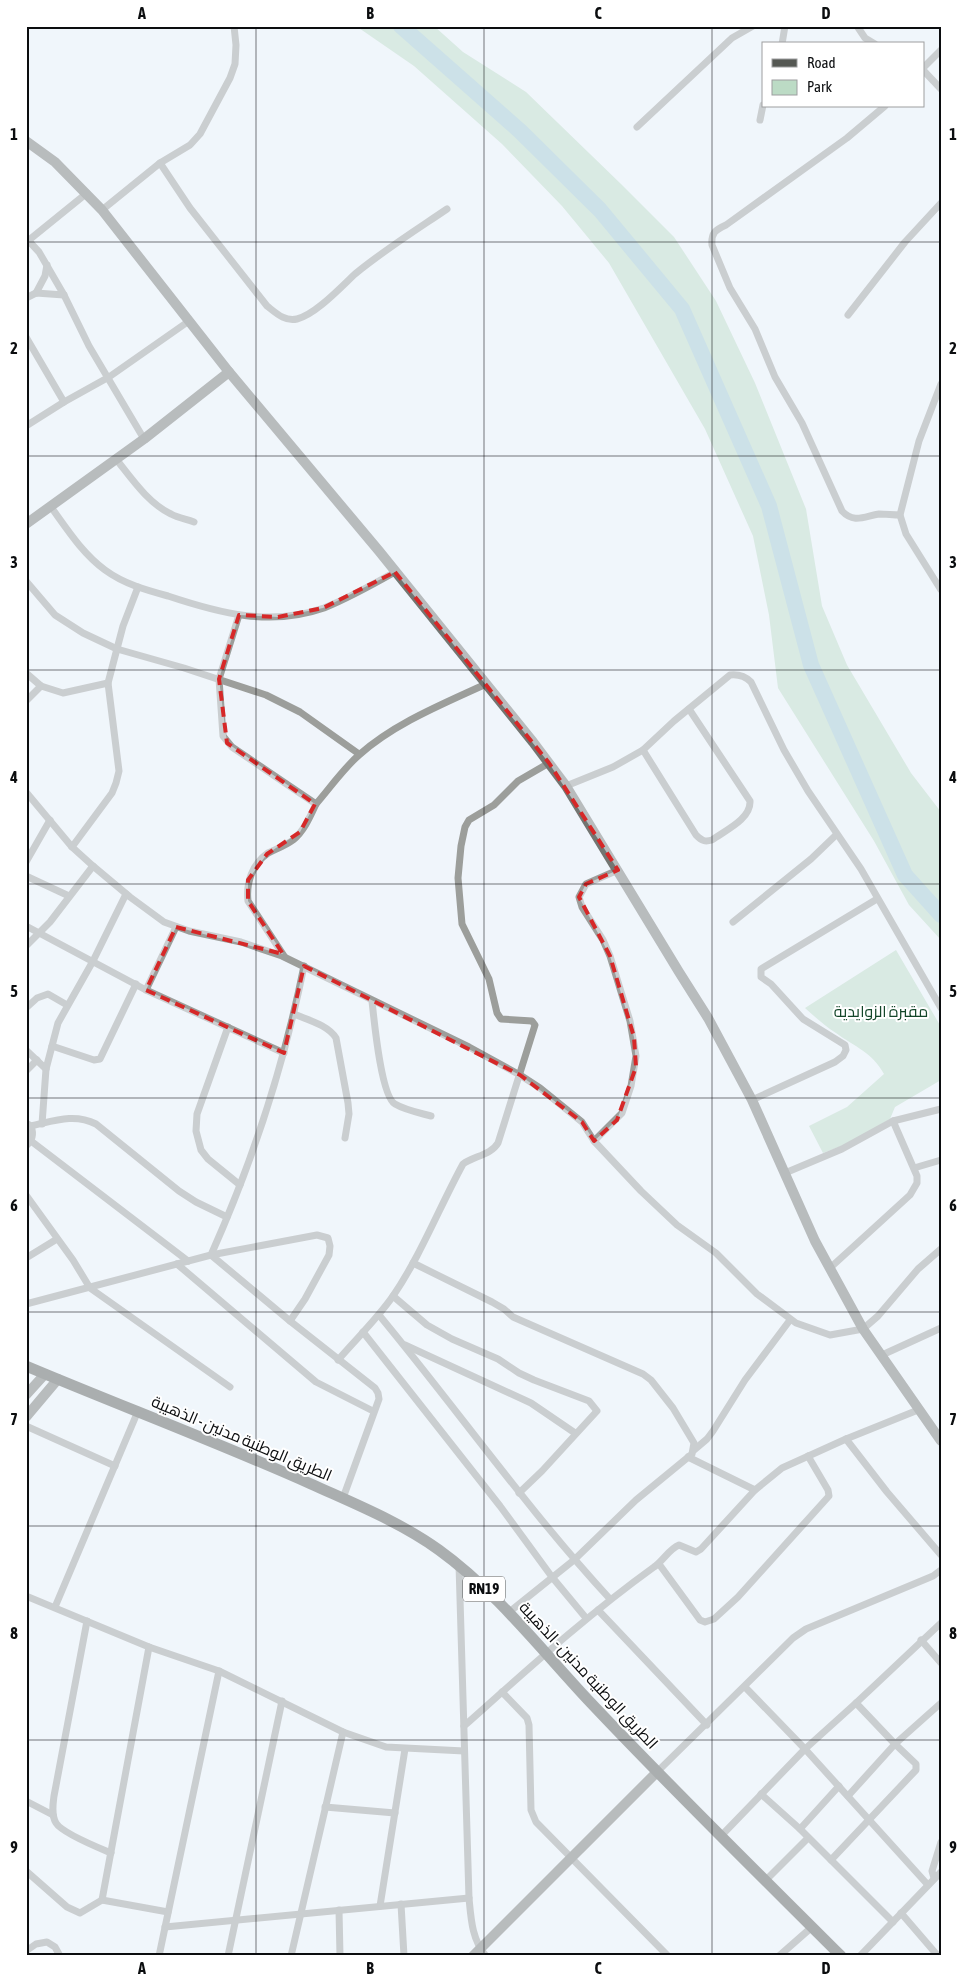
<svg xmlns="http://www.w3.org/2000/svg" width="967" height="1982" font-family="'Asap Condensed',Cairo,sans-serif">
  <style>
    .green { fill: #bcdbc5 }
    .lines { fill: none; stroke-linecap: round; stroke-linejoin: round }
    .river { stroke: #9fc7d1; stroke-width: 16 }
    .street { stroke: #9c9e9b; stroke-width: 7 }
    .secondary { stroke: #737571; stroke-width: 10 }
    .primary { stroke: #555853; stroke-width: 11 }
    .marked { fill: none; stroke: #d62828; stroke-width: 4; stroke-dasharray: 10 6; stroke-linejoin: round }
    .grid { fill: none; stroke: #0b0d0f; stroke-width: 1; stroke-opacity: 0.55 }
    .labels { text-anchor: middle; stroke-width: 4; stroke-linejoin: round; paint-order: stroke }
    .shield { fill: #fff; stroke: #545657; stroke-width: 1 }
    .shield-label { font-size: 15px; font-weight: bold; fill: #0b0d0f }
    .park-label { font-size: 16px; fill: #134629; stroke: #fff }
    .street-label { font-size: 16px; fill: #0b0d0f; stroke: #fff }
    .neatline { fill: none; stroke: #0b0d0f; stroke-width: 2 }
    .grid-label { font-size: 16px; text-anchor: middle; font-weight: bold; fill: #0b0d0f }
  </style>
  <rect width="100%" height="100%" fill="#f0f5fb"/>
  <g class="green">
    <polygon points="356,26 434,26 463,52 526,92 621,184 674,237 716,301 755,383 806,509 822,606 847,665 911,773 941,812 941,940 909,905 874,841 778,688 769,615 753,536 705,429 609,263 562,206 502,144 414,66"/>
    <path d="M 896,950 L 941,1027 L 941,1080 L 895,1107 L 890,1119 L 852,1142 L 823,1153 L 809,1126 L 847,1107 L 884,1074 C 872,1052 855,1047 836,1033 C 825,1026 815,1017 805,1008 Z"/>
  </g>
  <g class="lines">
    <polyline class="river" points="401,26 520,131 600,210 682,309 769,506 811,665 905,875 941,915"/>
    <g class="street">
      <polyline points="857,26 865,38 875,44"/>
      <polyline points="782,44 785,26"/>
      <polyline points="923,68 941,50"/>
      <polyline points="923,70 941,89"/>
      <path d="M 885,106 L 847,138 L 726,225 C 715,230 711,233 712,245 L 730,288 L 755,329 L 775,377 L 802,423 L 842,511 C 854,524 865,516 879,514 C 886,514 893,515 900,515"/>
      <polyline points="760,120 763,105"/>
      <polyline points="637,127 732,38 753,26"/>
      <path d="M 160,163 L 190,208 L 267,306 C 276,313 285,322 297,319 C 316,314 341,287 355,274 C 384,250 416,230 447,209"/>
      <polyline points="102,210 160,163 190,145 200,134 230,78 235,64 236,45 234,26"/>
      <polyline points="26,238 39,252 64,295 89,346 144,439"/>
      <polyline points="29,240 87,193"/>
      <polyline points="36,293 45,276 47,265"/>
      <polyline points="26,298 36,293 64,295"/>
      <polyline points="848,315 905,242 941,203"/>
      <polyline points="26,337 64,402"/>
      <polyline points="941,384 919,441 900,515 906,534 941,590"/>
      <polyline points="26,426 64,402 109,377 189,321"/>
      <path d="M 116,459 C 132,479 148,503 171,514 C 178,518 186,519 194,522"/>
      <path d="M 51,507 C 67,529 82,553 105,570 C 124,584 146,590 168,596 C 219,613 270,627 324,608 C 349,598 372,585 395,572"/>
      <polyline points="26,581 55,615 83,633 117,649 184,668 266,695 300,712 359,754"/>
      <path d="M 239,615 L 219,679 L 223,736 L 232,747 L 316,804 C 330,788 343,769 359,755 C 395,723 443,704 486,684"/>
      <polyline points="26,673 41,686 63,693 108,683"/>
      <polyline points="26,701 41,686"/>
      <path d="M 643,750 L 696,835 C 702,841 705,842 712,840 C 726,830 751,819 750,801 L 689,709"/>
      <path d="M 566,786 L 613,767 L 643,750 L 674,721 L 730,675 C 739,674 745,676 751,682 L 784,750 L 808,791 L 861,869 L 941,1008"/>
      <polyline points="26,792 72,847 93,866 130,897 164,922 189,931 241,942 282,956 469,1047 520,1075 540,1088 582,1122 594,1141 641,1191 677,1225 716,1253 757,1294 796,1323 830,1335 863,1329 878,1316 918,1269 941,1249"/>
      <polyline points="72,847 112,793 116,783 119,771 108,683 123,626 138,587"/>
      <polyline points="26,862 50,820"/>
      <polyline points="26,876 69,896"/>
      <polyline points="733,922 811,859 836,835"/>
      <polyline points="26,926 146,990 284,1053"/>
      <polyline points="26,946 50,922 93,866"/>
      <path d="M 284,956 L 248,901 C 246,883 252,864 268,853 C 276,849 285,846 293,840 C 304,831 310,817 316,804"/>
      <polyline points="146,990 176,927"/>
      <path d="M 372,1001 C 374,1019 381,1096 395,1104 C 405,1110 420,1113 431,1116"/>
      <polyline points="26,1008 37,998 48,994 67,1005"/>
      <path d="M 294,1014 C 308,1020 328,1025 336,1038 L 348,1103 L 349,1114 L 345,1138"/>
      <polyline points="228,1027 197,1114 196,1131 201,1150 208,1159 240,1185"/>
      <polyline points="52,1046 94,1060 100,1059 136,984"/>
      <polyline points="26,1050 46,1069"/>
      <polyline points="26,1071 37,1060"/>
      <polyline points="752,1100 835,1062 843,1056 846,1050 845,1045 803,1019 771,984 761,977 761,969 877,899"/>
      <path d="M 26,1123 L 31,1126 C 34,1134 33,1140 26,1146"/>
      <polyline points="42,1124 46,1069 58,1023 93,961 126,894"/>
      <path d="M 31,1126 C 54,1121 74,1113 96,1124 L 179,1191 L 196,1202 L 227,1217"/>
      <polyline points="31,1141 188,1261"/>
      <polyline points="594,1141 622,1113 631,1086 636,1056 630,1021 610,956 603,940 582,907 579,897 586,884 618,870"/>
      <polyline points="914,1168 941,1160"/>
      <polyline points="785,1173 842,1149 893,1121 941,1109"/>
      <polyline points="26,1195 73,1260 90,1288 230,1387"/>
      <polygon points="317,1235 328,1238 330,1246 329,1255 305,1299 290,1321 211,1255"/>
      <polyline points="26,1258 57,1239"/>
      <polyline points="413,1263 492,1302 504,1309 513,1317 643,1374 651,1380 673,1408 694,1443 692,1454 636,1500 574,1560 508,1613"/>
      <polyline points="177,1264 316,1382 373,1411"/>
      <polyline points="830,1268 910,1195 917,1183 917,1176 893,1121"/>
      <polyline points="393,1296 427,1325 452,1339 498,1359 519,1373 534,1380 589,1401 597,1411 542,1471 519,1493"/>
      <path d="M 26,1304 L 211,1255 C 252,1163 284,1065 304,966"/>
      <path d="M 379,1315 C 457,1409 527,1509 610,1599"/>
      <polyline points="290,1321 375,1388 378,1393 379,1399 343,1498"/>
      <polyline points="363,1332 500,1506 552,1577 586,1618"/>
      <polyline points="405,1345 531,1403 575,1433"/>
      <polyline points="882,1355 941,1328"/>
      <path d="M 338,1360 C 356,1339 377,1319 393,1296 C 421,1255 439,1208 463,1164 C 474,1156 491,1155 498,1143 L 535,1025 L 532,1021 L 501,1019 L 497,1013 L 489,979 L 462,924 L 458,878 L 461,846 L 465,827 L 469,820 L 494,805 L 518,781 L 549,763"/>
      <polyline points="26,1426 115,1466"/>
      <polyline points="846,1439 887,1492 941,1555"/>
      <polyline points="694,1450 707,1439 713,1431 745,1380 790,1320"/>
      <polyline points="688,1457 755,1490"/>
      <polyline points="659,1564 700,1620 705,1622 714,1619 738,1597 829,1496 828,1490 808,1456"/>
      <path d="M 459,1565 L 469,1898 C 471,1919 472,1940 486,1956"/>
      <polyline points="26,1596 149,1647 219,1671 343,1732 386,1747 464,1751"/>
      <polyline points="55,1607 138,1411"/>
      <polyline points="598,1610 707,1725"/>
      <path d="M 87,1621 L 54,1796 C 53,1804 51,1815 56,1823 C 62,1833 99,1848 111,1853"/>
      <polyline points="921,1640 941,1663"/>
      <polyline points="745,1687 805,1749 928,1885"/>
      <polyline points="502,1692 527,1718 529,1725 531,1810 536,1822 668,1956"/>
      <path d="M 464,1726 C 526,1671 586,1616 654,1567 C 663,1561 669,1549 679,1545 L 696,1552 L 701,1549 L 755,1490 L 782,1468 L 846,1439 L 918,1410"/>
      <polyline points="657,1772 793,1638 806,1629 933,1576 941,1570"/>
      <polyline points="761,1794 800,1829 893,1922"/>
      <polyline points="848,1796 895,1744 856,1703"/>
      <polyline points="26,1801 53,1815"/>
      <polyline points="325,1807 395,1813"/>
      <polyline points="800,1829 839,1786"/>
      <polyline points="721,1836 805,1749 856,1703 941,1623"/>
      <polyline points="831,1860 916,1770 916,1764 895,1744 941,1703"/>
      <polyline points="26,1871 67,1907 80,1913 102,1900 168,1912"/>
      <polyline points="934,1878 932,1871 941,1842"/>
      <polyline points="766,1880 808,1838"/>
      <polyline points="102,1900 149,1647"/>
      <polyline points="401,1904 404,1956"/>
      <polyline points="380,1906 405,1749"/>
      <polyline points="339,1910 340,1956"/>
      <polyline points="901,1913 938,1956"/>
      <polyline points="165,1927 469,1898"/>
      <polyline points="26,1951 36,1944 47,1942 55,1947 60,1956"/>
      <polyline points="159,1956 219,1671"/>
      <polyline points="228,1956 282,1701"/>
      <polyline points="291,1956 343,1732"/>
      <polyline points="779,1956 812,1927"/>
      <polyline points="860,1956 941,1872"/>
    </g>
    <g class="secondary">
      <polyline points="26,141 55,162 102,210 229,372 379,551 533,742 566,786 679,972 708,1018 752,1100 815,1241 863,1329 941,1441"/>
      <polyline points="26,524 144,439 229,372"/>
      <polyline points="26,1395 45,1374"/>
      <polyline points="26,1417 58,1379"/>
      <polyline points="473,1956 657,1772"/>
    </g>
    <path class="primary" d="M 26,1366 C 121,1406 217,1442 311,1484 C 355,1504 400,1522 439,1550 C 496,1591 543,1652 591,1703 C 672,1789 757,1872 841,1956"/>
  </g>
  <path d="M0 0H967V1982H0ZM 395,572 L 549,763 L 618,870 L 586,884 L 579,897 L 610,956 L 634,1037 L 636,1067 L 617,1120 L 594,1141 L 582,1122 L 520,1075 L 304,966 L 284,1053 L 146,990 L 176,927 L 283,954 L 248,901 L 248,880 L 267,854 L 300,832 L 315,804 L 227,743 L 219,679 L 239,615 L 278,617 L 323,608 Z" fill="#f0f5fb" fill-opacity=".55" fill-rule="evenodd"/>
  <path class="marked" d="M 395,572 L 549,763 L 618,870 L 586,884 L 579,897 L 610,956 L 634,1037 L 636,1067 L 617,1120 L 594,1141 L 582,1122 L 520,1075 L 304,966 L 284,1053 L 146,990 L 176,927 L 283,954 L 248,901 L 248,880 L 267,854 L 300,832 L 315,804 L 227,743 L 219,679 L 239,615 L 278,617 L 323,608 Z"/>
  <path class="grid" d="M 256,26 L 256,1956M 484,26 L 484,1956M 712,26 L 712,1956M 26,242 L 941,242M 26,456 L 941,456M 26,670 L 941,670M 26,884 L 941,884M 26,1098 L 941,1098M 26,1312 L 941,1312M 26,1526 L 941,1526M 26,1740 L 941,1740"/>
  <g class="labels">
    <rect class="shield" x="463" y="1576.5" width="42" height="25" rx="4"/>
    <g class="shield-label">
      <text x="484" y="1594">RN19</text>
    </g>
    <g class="park-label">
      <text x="881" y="1017">مقبرة الزوايدية</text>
    </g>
    <g class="street-label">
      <text transform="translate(242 1438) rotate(23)" y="6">الطريق الوطنية مدنين - الذهيبة</text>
      <text transform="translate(589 1675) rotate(47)" y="6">الطريق الوطنية مدنين - الذهيبة</text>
    </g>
  </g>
  <rect width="967" height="1982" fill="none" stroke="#ffffff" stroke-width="55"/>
  <rect x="762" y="42" width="162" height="65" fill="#ffffff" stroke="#9d9e9f"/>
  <rect x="772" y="59" width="25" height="8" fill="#555853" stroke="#9d9e9f"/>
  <text x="807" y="68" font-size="15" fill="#0b0d0f">Road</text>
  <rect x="772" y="80" width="25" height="15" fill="#bcdbc5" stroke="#9d9e9f"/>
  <text x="807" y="92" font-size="15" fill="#0b0d0f">Park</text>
  <rect x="28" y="28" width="912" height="1926" class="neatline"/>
  <g class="grid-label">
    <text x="142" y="19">A</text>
    <text x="370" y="19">B</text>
    <text x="598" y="19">C</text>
    <text x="826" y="19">D</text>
    <text x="14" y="140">1</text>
    <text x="953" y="140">1</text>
    <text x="14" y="354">2</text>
    <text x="953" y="354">2</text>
    <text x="14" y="568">3</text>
    <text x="953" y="568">3</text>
    <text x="14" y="783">4</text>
    <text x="953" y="783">4</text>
    <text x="14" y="997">5</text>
    <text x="953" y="997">5</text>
    <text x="14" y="1211">6</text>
    <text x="953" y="1211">6</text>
    <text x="14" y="1425">7</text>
    <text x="953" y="1425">7</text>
    <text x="14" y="1639">8</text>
    <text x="953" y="1639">8</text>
    <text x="14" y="1853">9</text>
    <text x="953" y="1853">9</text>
    <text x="142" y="1974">A</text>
    <text x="370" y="1974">B</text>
    <text x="598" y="1974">C</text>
    <text x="826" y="1974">D</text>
  </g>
</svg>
